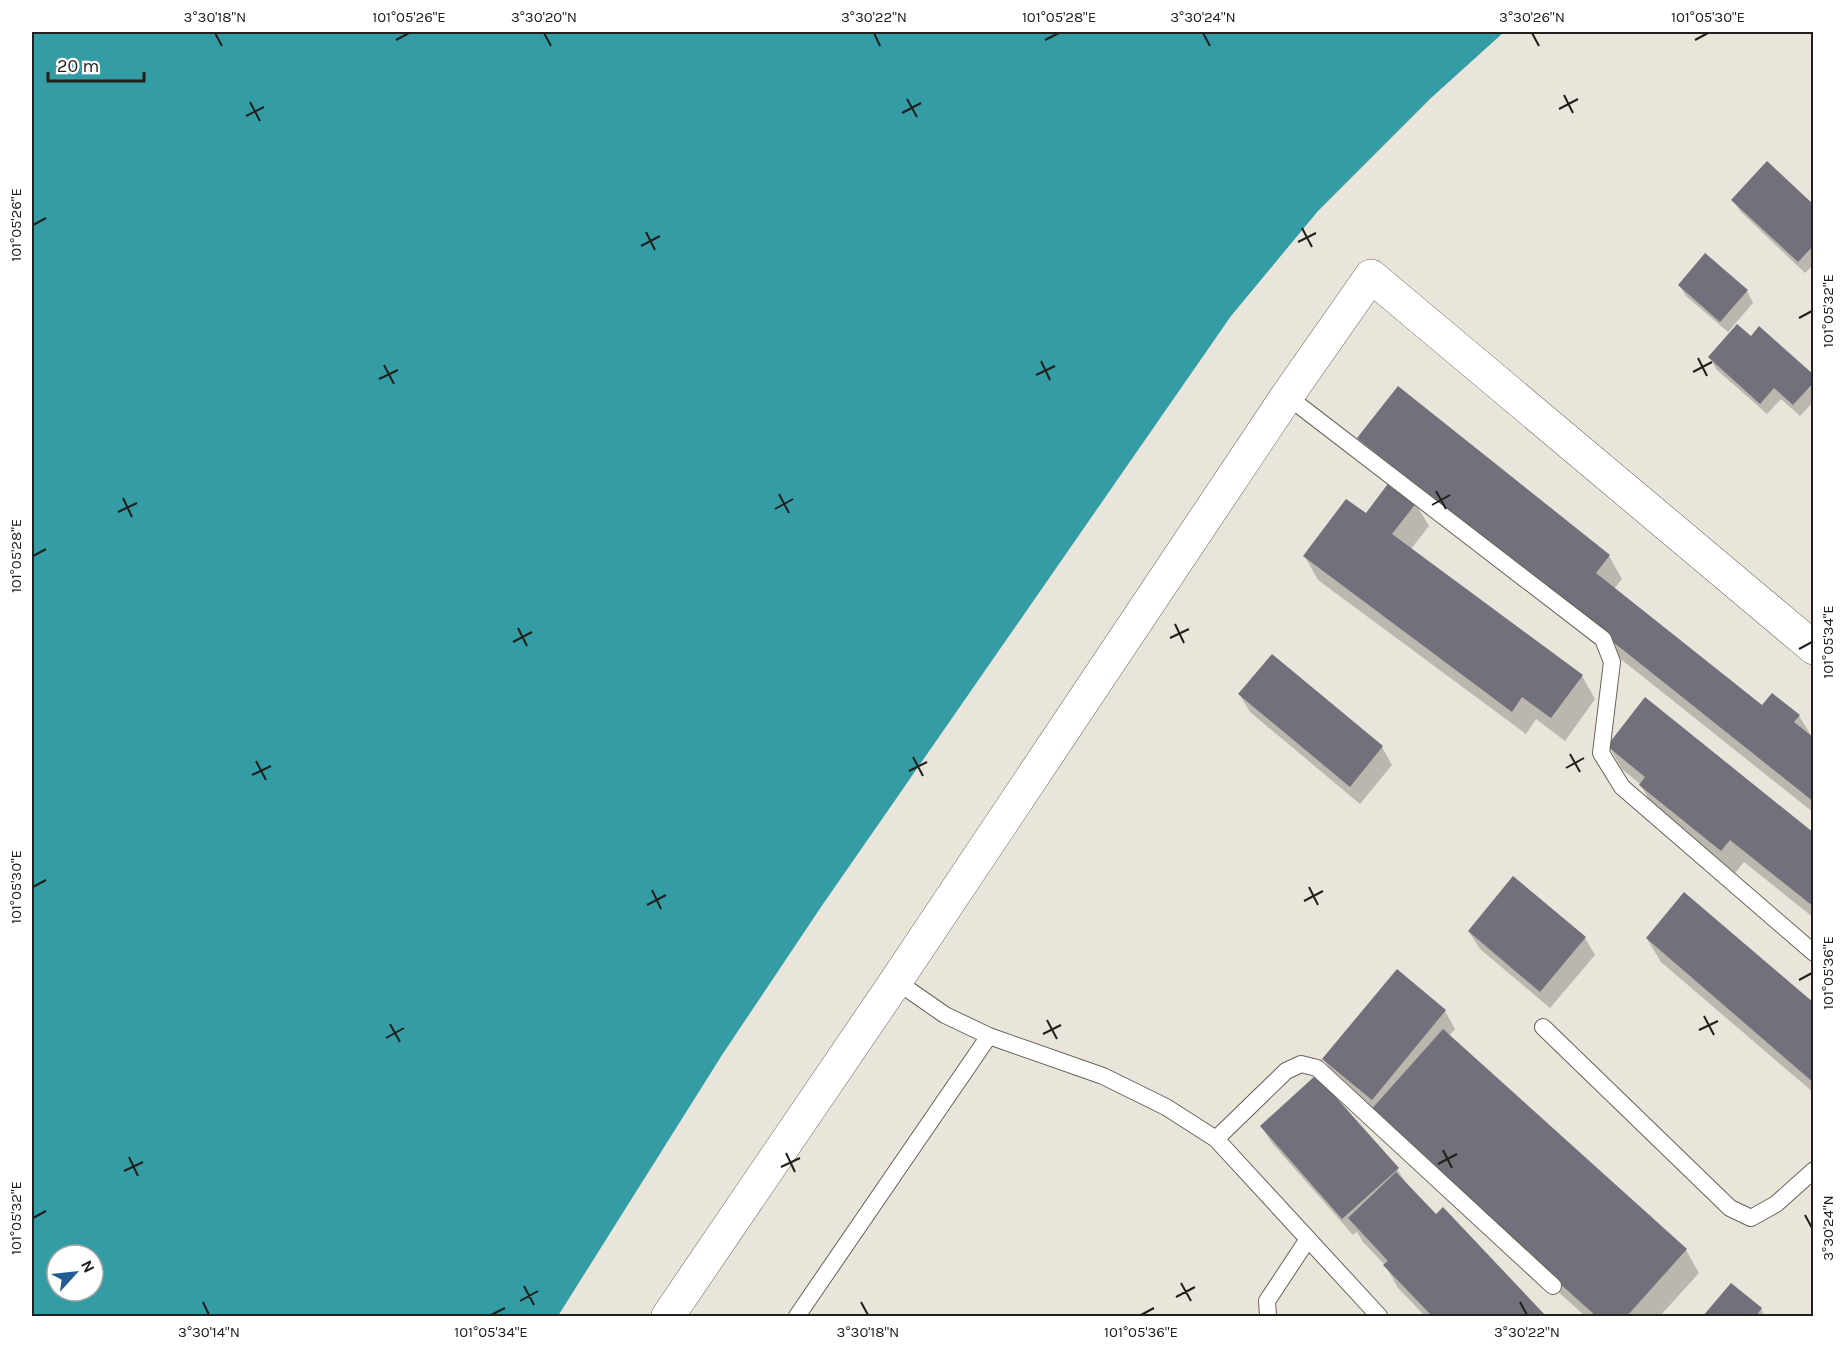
<svg xmlns="http://www.w3.org/2000/svg" width="1845" height="1348" font-family="Karla,sans-serif">
  <style>
    .water { fill: #339ca5; fill-rule: evenodd }
    .shadow { fill: #0003 }
    .building { fill: #72717b }
    .lines { fill: none; stroke-linecap: round; stroke-linejoin: round }
    .service-casing { stroke: #676359; stroke-width: 18 }
    .minor-casing { stroke: #676359; stroke-width: 34 }
    .service { stroke: #fff; stroke-width: 16 }
    .minor { stroke: #fff; stroke-width: 33 }
    .ticks { fill: none; stroke: #21201c; stroke-width: 2 }
    .neatline { fill: none; stroke: #21201c; stroke-width: 2 }
    .ticks-label { font-size: 15px; text-anchor: middle; fill: #21201c }
  </style>
  <rect width="100%" height="100%" fill="#eae5da"/>
  <path class="water" d="M 32,32 L 1504,32 L 1431,98 L 1318,211 L 1231,316 L 821,907 L 722,1055 L 558,1316 L 32,1316 ZM 57,1255 L 93,1255 L 93,1291 L 57,1291 Z"/>
  <g class="shadow">
    <polygon points="1733,200 1814,207 1814,264 1805,273 1740,211"/>
    <polygon points="1679,285 1747,291 1753,303 1728,332 1686,296"/>
    <polygon points="1751,338 1814,377 1814,401 1800,416 1781,399 1767,414 1716,369 1710,357"/>
    <polygon points="1358,438 1609,556 1622,579 1614,589 1762,708 1799,716 1814,740 1814,813 1372,461"/>
    <polygon points="1415,503 1429,526 1411,549 1582,676 1595,699 1565,741 1536,719 1526,734 1318,580 1305,557 1366,515"/>
    <polygon points="1240,695 1382,747 1392,765 1360,804 1250,712"/>
    <polygon points="1609,746 1814,835 1814,918 1744,862 1735,873 1654,808 1640,784 1622,769"/>
    <polygon points="1469,932 1585,938 1595,955 1550,1008 1480,949"/>
    <polygon points="1647,939 1814,1005 1814,1093 1661,962"/>
    <polygon points="1397,971 1445,1011 1455,1029 1449,1036 1686,1250 1699,1273 1660,1316 1585,1316 1384,1135 1334,1077 1324,1059"/>
    <polygon points="1261,1126 1397,1169 1407,1185 1436,1216 1443,1209 1544,1316 1425,1316 1398,1288 1385,1265 1363,1242 1357,1232 1353,1235 1272,1143"/>
    <polygon points="1732,1285 1761,1309 1765,1316 1705,1316"/>
  </g>
  <g class="building">
    <polygon points="1767,161 1814,205 1814,245 1798,262 1731,200"/>
    <polygon points="1705,253 1748,290 1720,322 1678,285"/>
    <polygon points="1737,324 1751,336 1759,326 1814,375 1814,382 1793,405 1774,388 1760,404 1708,357"/>
    <polygon points="1398,386 1610,555 1596,573 1762,705 1772,693 1800,715 1794,722 1814,738 1814,802 1357,438"/>
    <polygon points="1390,481 1417,502 1392,534 1583,675 1551,718 1522,697 1512,712 1303,556 1346,499 1366,513"/>
    <polygon points="1272,654 1383,746 1350,787 1238,694"/>
    <polygon points="1645,697 1814,833 1814,907 1730,840 1721,851 1639,785 1645,777 1607,746"/>
    <polygon points="1513,876 1586,937 1540,992 1468,931"/>
    <polygon points="1684,892 1814,1003 1814,1083 1646,938"/>
    <polygon points="1397,969 1446,1010 1372,1100 1322,1059"/>
    <polygon points="1443,1029 1687,1249 1627,1316 1596,1316 1369,1112"/>
    <polygon points="1316,1075 1399,1168 1342,1219 1260,1126"/>
    <polygon points="1396,1172 1436,1214 1443,1207 1546,1316 1432,1316 1383,1265 1388,1261 1348,1218"/>
    <polygon points="1731,1283 1762,1308 1756,1316 1703,1316"/>
  </g>
  <g class="lines">
    <g class="service-casing">
      <g id="service">
        <polyline points="1287,396 1603,639 1612,662 1601,753 1622,787 1814,953"/>
        <polyline points="896,981 945,1015 989,1036 1103,1076 1166,1107 1216,1139 1379,1316"/>
        <polyline points="1543,1027 1730,1208 1751,1218 1776,1204 1814,1170"/>
        <polyline points="1216,1139 1286,1071 1301,1064 1317,1068 1553,1286"/>
        <polyline points="797,1316 989,1036"/>
        <polyline points="1268,1316 1267,1301 1308,1239"/>
      </g>
    </g>
    <g class="minor-casing">
      <polyline id="minor" points="668,1316 896,981 1287,396 1371,276 1814,648"/>
    </g>
    <use href="#service" class="service"/>
    <use href="#minor" class="minor"/>
  </g>
  <path class="ticks" d="M 215,33 L 222,46M 544,33 L 551,46M 874,33 L 880,46M 1203,33 L 1210,46M 1532,33 L 1539,46M 396,40 L 409,33M 1045,40 L 1059,33M 1695,40 L 1708,33M 1564,95 L 1573,113M 907,99 L 917,117M 250,102 L 260,121M 1559,109 L 1578,99M 902,113 L 921,103M 246,116 L 264,107M 33,225 L 46,218M 1302,228 L 1312,247M 646,232 L 655,250M 1298,242 L 1316,233M 641,246 L 660,236M 1799,318 L 1812,311M 1698,358 L 1707,376M 1041,361 L 1050,380M 384,365 L 394,384M 1693,372 L 1712,362M 1036,375 L 1055,366M 379,379 L 398,370M 1436,491 L 1446,509M 779,494 L 789,513M 123,498 L 132,517M 1432,505 L 1450,495M 775,509 L 793,499M 118,512 L 137,503M 33,556 L 46,549M 1175,624 L 1184,643M 518,628 L 527,646M 1170,638 L 1189,629M 513,642 L 532,632M 1799,649 L 1812,642M 1570,754 L 1580,772M 913,757 L 923,776M 256,761 L 266,780M 1566,768 L 1584,758M 909,771 L 927,762M 252,775 L 271,766M 33,887 L 46,880M 1309,887 L 1318,905M 652,890 L 661,909M 1304,901 L 1323,891M 647,905 L 666,895M 1799,980 L 1812,973M 1704,1016 L 1714,1035M 1047,1020 L 1057,1039M 390,1024 L 400,1042M 1699,1030 L 1718,1021M 1043,1034 L 1061,1025M 386,1038 L 404,1028M 1443,1150 L 1452,1168M 786,1153 L 795,1172M 129,1157 L 138,1176M 1438,1164 L 1457,1154M 781,1167 L 800,1158M 124,1171 L 143,1162M 1805,1215 L 1812,1228M 33,1218 L 46,1211M 1181,1283 L 1191,1301M 524,1286 L 534,1305M 1176,1297 L 1195,1287M 520,1301 L 538,1291M 203,1302 L 209,1315M 861,1302 L 868,1315M 1520,1302 L 1527,1315M 491,1315 L 505,1308M 1141,1315 L 1154,1308"/>
  <rect width="1845" height="1348" fill="none" stroke="#ffffff" stroke-width="66"/>
  <g transform="translate(75 1273) rotate(63)"><circle r="28" fill="#ffffff" stroke="#a6a6a4" stroke-width="1.5"/>
  <path d="M0-4.5L10 22L0 15L-10 22Z" fill="#225e95"/>
  <text y="-9" font-size="16" font-weight="bold" text-anchor="middle" fill="#21201c">N</text>
  </g>
  <path d="M48 72v9h96v-9" fill="none" stroke="#21201c" stroke-width="3"/>
  <text x="57" y="72" font-size="18" fill="#21201c" stroke="#ffffff" stroke-width="4.5" paint-order="stroke">20 m</text>
  <rect x="33" y="33" width="1779" height="1282" class="neatline"/>
  <g class="ticks-label">
    <text x="215" y="22">3°30'18"N</text>
    <text x="409" y="22">101°05'26"E</text>
    <text x="544" y="22">3°30'20"N</text>
    <text x="874" y="22">3°30'22"N</text>
    <text x="1059" y="22">101°05'28"E</text>
    <text x="1203" y="22">3°30'24"N</text>
    <text x="1532" y="22">3°30'26"N</text>
    <text x="1708" y="22">101°05'30"E</text>
    <text transform="translate(16 225) rotate(-90)" y="5">101°05'26"E</text>
    <text transform="translate(1828 311) rotate(-90)" y="5">101°05'32"E</text>
    <text transform="translate(16 556) rotate(-90)" y="5">101°05'28"E</text>
    <text transform="translate(1828 642) rotate(-90)" y="5">101°05'34"E</text>
    <text transform="translate(16 887) rotate(-90)" y="5">101°05'30"E</text>
    <text transform="translate(1828 973) rotate(-90)" y="5">101°05'36"E</text>
    <text transform="translate(16 1218) rotate(-90)" y="5">101°05'32"E</text>
    <text transform="translate(1828 1228) rotate(-90)" y="5">3°30'24"N</text>
    <text x="209" y="1337">3°30'14"N</text>
    <text x="491" y="1337">101°05'34"E</text>
    <text x="868" y="1337">3°30'18"N</text>
    <text x="1141" y="1337">101°05'36"E</text>
    <text x="1527" y="1337">3°30'22"N</text>
  </g>
</svg>
